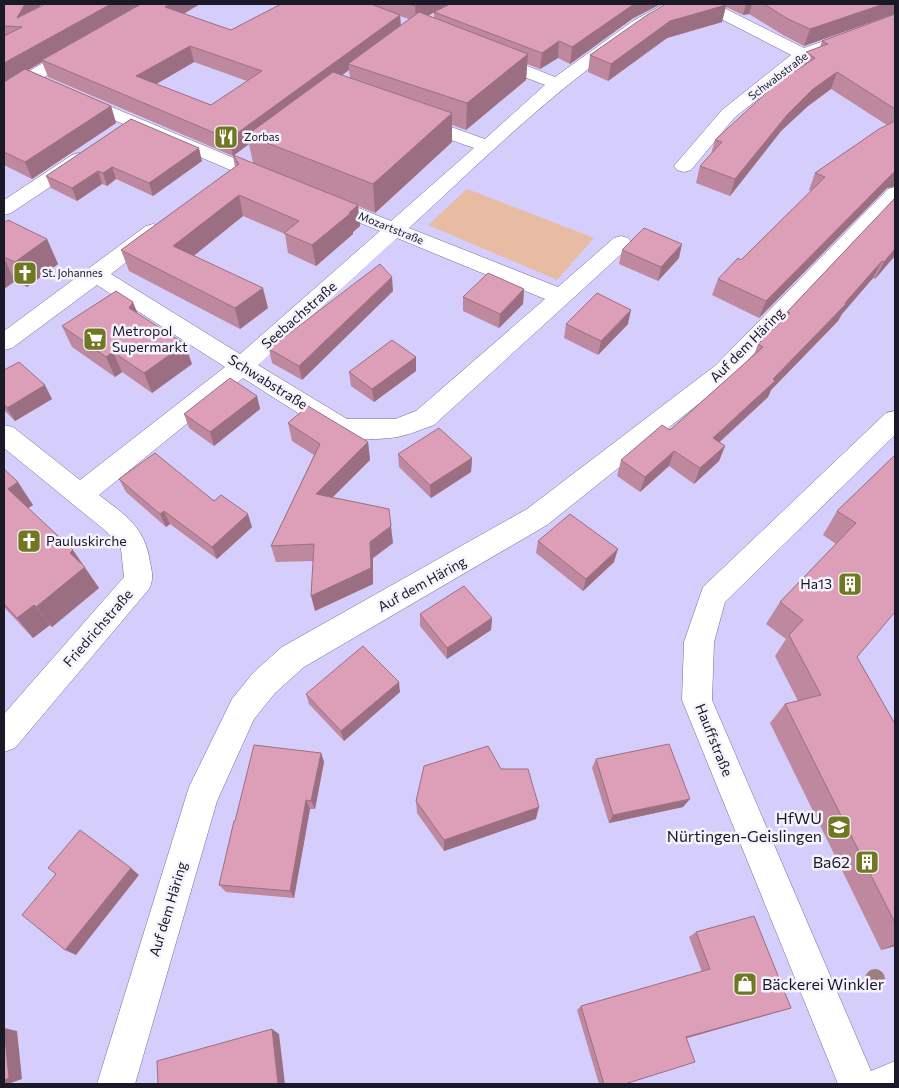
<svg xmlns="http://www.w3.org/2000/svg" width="899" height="1088" font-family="Commissioner,sans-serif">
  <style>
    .green { fill: #e7bca2 }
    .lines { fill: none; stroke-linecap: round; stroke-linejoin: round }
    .minor-casing { stroke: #746c95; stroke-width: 1 }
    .minor { fill: #fff; fill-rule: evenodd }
    .tree { fill: #9f7e7e }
    .wall { fill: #be889e; fill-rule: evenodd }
    .shaded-wall { fill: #9b6f81 }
    .building { fill: #dd9eb8; stroke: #9b6f81; fill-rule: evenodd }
    .labels { text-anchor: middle; stroke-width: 5; stroke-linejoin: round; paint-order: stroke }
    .far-street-label { font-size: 11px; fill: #1b1828; stroke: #f5f4fd }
    .far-poi-label { font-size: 11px; fill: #1b1828; stroke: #f5f4fd; text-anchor: start }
    .street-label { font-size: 14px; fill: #1b1828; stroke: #f5f4fd }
    .poi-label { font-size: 14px; fill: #1b1828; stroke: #f5f4fd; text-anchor: start }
    .near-poi-label { font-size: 16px; fill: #1b1828; stroke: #f5f4fd; text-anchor: end }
  </style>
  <rect width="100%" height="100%" fill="#d5cdfb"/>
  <polygon class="green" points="467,189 594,238 557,280 428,225"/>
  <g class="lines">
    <g class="minor-casing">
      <g id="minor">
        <path d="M 664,4 L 683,4 L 681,7 C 578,65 495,149 409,228 L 558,287 L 614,238 L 621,236 L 628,238 L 632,243 L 628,248 L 434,425 C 422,429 409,435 397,437 C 381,440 349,440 334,436 L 243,378 L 99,495 C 125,515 145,527 150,562 C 152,572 154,579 149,589 L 15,748 L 4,752 L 4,714 L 124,577 L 121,549 L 107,532 L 4,448 L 4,425 L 13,427 L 80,480 L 225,367 L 97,285 L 12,348 L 4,350 L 4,331 L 146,226 L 153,224 L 160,226 L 163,231 L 160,236 L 111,274 L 240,354 L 380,231 L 317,205 L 314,201 L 317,197 L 324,195 L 331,197 L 391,221 L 474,148 L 409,125 L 407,121 L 409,117 L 416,115 L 423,117 L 485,139 L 545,85 L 485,62 L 482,58 L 485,54 L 491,53 L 497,54 L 555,77 L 633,21 ZM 397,238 L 545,299 L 416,411 L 395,419 L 347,419 L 258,365 Z"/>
        <polygon points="696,4 716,4 804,48 895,16 895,26 809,58 734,118 691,170 684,172 677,170 674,166 722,110 791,55 698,7"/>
        <polygon points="76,46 82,47 84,51 82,55 10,97 4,98 4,86 70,47"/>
        <polygon points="78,93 277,176 280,180 277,184 270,186 263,184 72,102 69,98 72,94"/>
        <polygon points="79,153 86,155 89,159 86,163 11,213 4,215 4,200 72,155"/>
        <polygon points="895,187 895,204 732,377 547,525 304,667 275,693 254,719 217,801 135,1084 97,1084 189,787 232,699 253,673 282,647 527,509 716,365 888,189"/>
        <polygon points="895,411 895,435 725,602 714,642 712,700 871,1071 895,1061 895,1084 838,1084 682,700 684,642 703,587 886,413"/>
      </g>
    </g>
    <use href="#minor" class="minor"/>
  </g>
  <circle class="tree" cx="875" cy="979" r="10"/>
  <g class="wall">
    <path d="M 4,4 L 41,4 L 39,7 L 184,14 L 231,30 L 280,5 L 277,4 L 450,4 L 427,16 L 434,18 L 434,12 L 632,19 L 570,64 L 558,58 L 540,69 L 527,64 L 526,80 L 466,130 L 452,125 L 452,142 L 375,213 L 358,206 L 360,226 L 353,232 L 353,234 L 316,266 L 288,253 L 285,234 L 243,216 L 194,255 L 268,308 L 240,329 L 129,271 L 121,250 L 235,167 L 233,156 L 48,77 L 42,62 L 28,70 L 111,106 L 116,123 L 32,179 L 4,165 ZM 400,16 L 409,19 L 401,26 ZM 194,62 L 247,81 L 211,105 L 156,84 ZM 349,70 L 350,78 L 342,75 ZM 249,144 L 253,163 L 233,156 Z"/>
    <polygon points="666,4 895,4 895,186 887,188 759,318 712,295 718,279 741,260 811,191 809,190 815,173 887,125 831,89 808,106 781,131 730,196 696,183 700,166 711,154 715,140 800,68 806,52 820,47 822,41 894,14 804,46 783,35 749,14 743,15 726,7 722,22 667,38 608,81 588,72 590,55"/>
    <polygon points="131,119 202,161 153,196 116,179 107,186 102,184 77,201 51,188 46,176"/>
    <polygon points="895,198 895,259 893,258 875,279 873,278 842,314 838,321 771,390 768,397 720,442 725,446 719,461 694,484 669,466 640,492 617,476 621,460 670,430 754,355 758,344 785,318 787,312"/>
    <polygon points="4,223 47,239 58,264 27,287 15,281 4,289"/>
    <polygon points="622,250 679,258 658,281 619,264"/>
    <polygon points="524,289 523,304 499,328 463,311 463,297"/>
    <polygon points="393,291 302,380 272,363 269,349"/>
    <polygon points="137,313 192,364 152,393 122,372 115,377 72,347 62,326"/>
    <polygon points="566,324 628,324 598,355 564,338"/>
    <polygon points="4,370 52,399 15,421 4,410"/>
    <polygon points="416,371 374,402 351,386 349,372"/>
    <polygon points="257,396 260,409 214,446 189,428 184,414"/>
    <polygon points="288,423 368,442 370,460 332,497 393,543 373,558 373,584 315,611 313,561 276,562 271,546 314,455 292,441"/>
    <polygon points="398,454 472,458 471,472 431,498 399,467"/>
    <polygon points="895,455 857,657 895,724 895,946 881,950 770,723 785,704 798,701 775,656 786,639 766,624 780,602 836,544 823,535 837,511"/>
    <polygon points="4,469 33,505 28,508 82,565 99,588 52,627 50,625 33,638 4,607"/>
    <polygon points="119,479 214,501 252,527 217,559 170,524 166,527 126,492"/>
    <polygon points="538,541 614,562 583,591 536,553"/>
    <polygon points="420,614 492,618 491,630 447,659 420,626"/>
    <polygon points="400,692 344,741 309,704 306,694"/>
    <polygon points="321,753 324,762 315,809 310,809 294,898 226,892 219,885 235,821"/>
    <polygon points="596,759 683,807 609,823 592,768"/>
    <polygon points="501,769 536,819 444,851 417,813 416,801"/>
    <polygon points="696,932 791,1008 781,1011 687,1038 625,1084 599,1084 577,1010 581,1006 702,972 689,937"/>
  </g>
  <g class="shaded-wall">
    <polygon points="25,4 41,4 24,33 17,18"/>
    <polygon points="111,4 144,4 42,60 42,62 4,84 4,63"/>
    <polygon points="169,4 200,4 169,23 165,7"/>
    <polygon points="419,4 450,4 416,22 415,6"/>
    <polygon points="634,4 661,4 632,19 570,64 572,47"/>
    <polygon points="746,4 752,4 749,14 743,15"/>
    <polygon points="884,4 895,4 895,12 894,14 804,46 810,29"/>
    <polygon points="726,5 722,22 667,38 608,81 611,64 670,21"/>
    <polygon points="400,15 401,32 348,64 349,70 256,139 247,135 249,144 233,156 229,139"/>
    <polygon points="559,41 558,58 540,69 542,53"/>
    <polygon points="190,46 194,62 141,93 136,76"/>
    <polygon points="528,54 526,80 466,130 467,103"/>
    <polygon points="837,72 831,89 808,106 781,131 730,196 735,179 787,115 813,89"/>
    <polygon points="111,106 116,123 32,179 25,162"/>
    <polygon points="452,113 452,142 375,213 373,184"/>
    <polygon points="199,148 202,161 153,196 149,183"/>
    <polygon points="112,167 116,179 107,186 103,173"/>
    <polygon points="98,171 102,184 77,201 72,188"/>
    <polygon points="895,171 895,186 887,188 759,318 766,301"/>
    <polygon points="239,195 243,216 180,267 173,246"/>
    <polygon points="358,205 360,226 353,232 353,234 316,266 312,245"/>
    <polygon points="47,239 58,264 27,287 15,262"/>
    <polygon points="682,244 679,258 658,281 661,267"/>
    <polygon points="895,249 895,254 893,258 875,279 884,262"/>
    <polygon points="4,258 15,281 4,289"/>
    <polygon points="882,261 873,278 842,314 838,321 771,390 768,397 707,453 713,438 773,379 845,303"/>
    <polygon points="392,277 393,291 302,380 299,366"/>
    <polygon points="263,288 268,308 240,329 235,308"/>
    <polygon points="524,289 523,304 499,328 500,314"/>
    <polygon points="133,302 141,322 129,308"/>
    <polygon points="631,310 628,324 598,355 601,341"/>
    <polygon points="185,344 192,364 152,393 144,373"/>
    <polygon points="113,352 122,372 115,377 106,357"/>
    <polygon points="416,357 416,371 374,402 372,389"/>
    <polygon points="45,385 52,399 15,421 7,408"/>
    <polygon points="257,396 260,409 214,446 210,432"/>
    <polygon points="368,442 370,460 319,511 316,494"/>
    <polygon points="725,446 719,461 694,484 700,468"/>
    <polygon points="674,451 669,466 640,492 645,477"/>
    <polygon points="472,458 471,472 431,498 430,485"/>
    <polygon points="18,482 33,505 23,511 8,489"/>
    <polygon points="164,511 170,524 166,527 160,514"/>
    <polygon points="248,514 252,527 217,559 212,547"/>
    <polygon points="391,526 393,543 373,558 373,584 315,611 311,596 370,542"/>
    <polygon points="618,549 614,562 583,591 586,579"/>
    <polygon points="73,550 99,588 52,627 36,607 70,553"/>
    <polygon points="34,605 50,625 33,638 17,618"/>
    <polygon points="492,618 491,630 447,659 447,648"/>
    <polygon points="399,682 400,692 344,741 341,731"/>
    <polygon points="321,753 324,762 315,809 311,801"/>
    <polygon points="690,799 683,807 609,823 613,815"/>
    <polygon points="306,800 310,809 294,898 290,891"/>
    <polygon points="539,807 536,819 444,851 444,840"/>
    <polygon points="131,868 139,875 76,955 65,950"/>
    <polygon points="895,944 895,946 881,950"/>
    <polygon points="791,1008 781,1011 680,1040 686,1037"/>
    <polygon points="4,1028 17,1031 22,1079 8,1084 4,1084"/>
    <polygon points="272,1029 279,1034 285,1084 278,1084"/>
  </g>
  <g class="building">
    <polygon points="4,4 25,4 17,18 45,4 111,4 4,63 4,36 22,27 4,26"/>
    <path d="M 141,4 L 169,4 L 165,7 L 231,30 L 281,4 L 371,4 L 400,15 L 229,139 L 42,60 ZM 190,46 L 262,71 L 211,105 L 136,76 Z"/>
    <polygon points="410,4 419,4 415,6"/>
    <polygon points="450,4 634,4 572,47 559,41 542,53 434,12"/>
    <polygon points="666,4 723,4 726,5 670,21 611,64 590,55 647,15"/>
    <polygon points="764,4 884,4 810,29 788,19"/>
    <polygon points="419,12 528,54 467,103 348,64"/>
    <polygon points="895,14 895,109 837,72 813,89 787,115 735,179 700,166 722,142 715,140 776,84 815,58 806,52 828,44 822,41"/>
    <polygon points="25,69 111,106 25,162 4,152 4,82"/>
    <polygon points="333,72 452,113 373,184 247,135"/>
    <polygon points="131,119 199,148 149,183 112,167 103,173 98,171 72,188 46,176"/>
    <polygon points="895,121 895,171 766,301 718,279 738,258 741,260 825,177 815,173 879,129"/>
    <polygon points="233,155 358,205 349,213 351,213 312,245 284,233 299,221 239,195 173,246 263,288 235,308 121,250 239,164"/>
    <polygon points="895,198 895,249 884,262 882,261 845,303 846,304 773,379 775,381 713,438 725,446 700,468 674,451 645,477 621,460 662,425 670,430 763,347 758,344 790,313 787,312"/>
    <polygon points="8,220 47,239 15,262 4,257 4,223"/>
    <polygon points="644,228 682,244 661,267 622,250"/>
    <polygon points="380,264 392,277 299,366 269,349"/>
    <polygon points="488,273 524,289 500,314 463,297"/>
    <polygon points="116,291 133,302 129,308 185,344 144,373 113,352 106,357 62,326"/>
    <polygon points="597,293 631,310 601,341 566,324"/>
    <polygon points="392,340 416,357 372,389 349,372"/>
    <polygon points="19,362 45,385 7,408 4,404 4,370"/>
    <polygon points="230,378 257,396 210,432 184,414"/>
    <polygon points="308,406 368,442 316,494 389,509 391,526 370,542 371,568 311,596 314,544 271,546 320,444 288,423"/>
    <polygon points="439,428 472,458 430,485 398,454"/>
    <polygon points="155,453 214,501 221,495 248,514 212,547 164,511 160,514 119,479"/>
    <polygon points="895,455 895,612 857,657 895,724 895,923 785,704 821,695 789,635 803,620 780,602 856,523 837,511"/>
    <polygon points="4,469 18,482 8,489 73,550 70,553 85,567 36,607 34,605 17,618 4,604"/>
    <polygon points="570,514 618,549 586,579 538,541"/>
    <polygon points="464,586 492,618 447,648 420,614"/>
    <polygon points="363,646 399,682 341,731 306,694"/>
    <polygon points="669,744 690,799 613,815 596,759"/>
    <polygon points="254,745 321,753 311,801 306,800 290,891 219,885 234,821 235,821"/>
    <polygon points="488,746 501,769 528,769 539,807 444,840 416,801 424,766"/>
    <polygon points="80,830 131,868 65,950 22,915 56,874 48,868"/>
    <polygon points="754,916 791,1008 686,1037 695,1062 625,1084 604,1084 581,1006 710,969 696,932"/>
    <polygon points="4,1028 9,1078 4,1080"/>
    <polygon points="272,1029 278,1084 158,1084 157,1061"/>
  </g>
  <defs>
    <g id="restaurant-square" transform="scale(1.25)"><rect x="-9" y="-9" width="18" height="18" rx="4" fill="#727821" stroke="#f5f4fd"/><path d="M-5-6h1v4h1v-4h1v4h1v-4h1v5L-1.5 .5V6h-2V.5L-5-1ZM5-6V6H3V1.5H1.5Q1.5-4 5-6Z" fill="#fff"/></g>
    <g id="church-square" transform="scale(1.25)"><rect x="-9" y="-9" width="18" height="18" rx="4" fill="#727821" stroke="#f5f4fd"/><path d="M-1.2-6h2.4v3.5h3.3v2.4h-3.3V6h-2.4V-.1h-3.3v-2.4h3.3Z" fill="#fff"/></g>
    <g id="supermarket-square" transform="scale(1.25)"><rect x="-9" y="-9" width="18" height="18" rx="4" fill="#727821" stroke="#f5f4fd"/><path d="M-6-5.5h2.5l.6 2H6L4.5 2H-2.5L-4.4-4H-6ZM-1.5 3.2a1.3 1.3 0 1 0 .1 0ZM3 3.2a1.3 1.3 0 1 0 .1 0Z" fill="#fff"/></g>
    <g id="building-square" transform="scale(1.25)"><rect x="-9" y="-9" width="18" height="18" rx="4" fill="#727821" stroke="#f5f4fd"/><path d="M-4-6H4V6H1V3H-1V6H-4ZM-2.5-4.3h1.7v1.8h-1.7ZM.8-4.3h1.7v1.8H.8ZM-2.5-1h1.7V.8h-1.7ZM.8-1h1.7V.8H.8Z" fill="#fff"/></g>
    <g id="university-square" transform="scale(1.25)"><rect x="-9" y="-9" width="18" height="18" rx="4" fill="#727821" stroke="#f5f4fd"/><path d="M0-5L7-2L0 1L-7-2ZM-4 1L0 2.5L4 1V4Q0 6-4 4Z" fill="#fff"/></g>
    <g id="shop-square" transform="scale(1.25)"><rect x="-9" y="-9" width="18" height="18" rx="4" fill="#727821" stroke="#f5f4fd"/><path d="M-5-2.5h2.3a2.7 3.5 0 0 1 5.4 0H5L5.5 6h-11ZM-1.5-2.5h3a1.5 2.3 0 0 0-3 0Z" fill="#fff"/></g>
  </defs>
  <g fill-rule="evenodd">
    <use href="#restaurant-square" x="226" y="137"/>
    <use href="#church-square" x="25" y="273"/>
    <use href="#supermarket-square" x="95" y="339"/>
    <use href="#church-square" x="29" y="541"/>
    <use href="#building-square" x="850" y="584"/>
    <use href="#university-square" x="839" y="827"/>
    <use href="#building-square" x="867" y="862"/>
    <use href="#shop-square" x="745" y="984"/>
  </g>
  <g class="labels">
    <g class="far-street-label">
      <text transform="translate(778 76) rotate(-37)" y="4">Schwabstraße</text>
      <text transform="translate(391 228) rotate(22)" y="4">Mozartstraße</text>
    </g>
    <g class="far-poi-label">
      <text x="244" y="141">Zorbas</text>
      <text x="42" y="277">St. Johannes</text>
    </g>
    <g class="street-label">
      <text transform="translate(299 315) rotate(-41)" y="5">Seebachstraße</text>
      <text transform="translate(747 345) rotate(-45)" y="5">Auf dem Häring</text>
      <text transform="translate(268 382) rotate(32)" y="5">Schwabstraße</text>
      <text transform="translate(422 584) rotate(-29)" y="5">Auf dem Häring</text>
      <text transform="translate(98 628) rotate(-49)" y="5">Friedrichstraße</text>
      <text transform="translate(714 740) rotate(68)" y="5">Hauffstraße</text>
      <text transform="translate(168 909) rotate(-73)" y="5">Auf dem Häring</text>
    </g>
    <g class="poi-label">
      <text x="112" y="336">Metropol<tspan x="112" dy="16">Supermarkt</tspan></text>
      <text x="46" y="546">Pauluskirche</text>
      <text x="832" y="589" text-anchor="end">Ha13</text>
    </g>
    <g class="near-poi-label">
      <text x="822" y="824">HfWU<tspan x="822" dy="18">Nürtingen-Geislingen</tspan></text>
      <text x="850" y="868">Ba62</text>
      <text x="762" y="990" text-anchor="start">Bäckerei Winkler</text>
    </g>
  </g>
  <rect width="899" height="1088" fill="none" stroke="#1b1828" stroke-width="10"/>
</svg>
